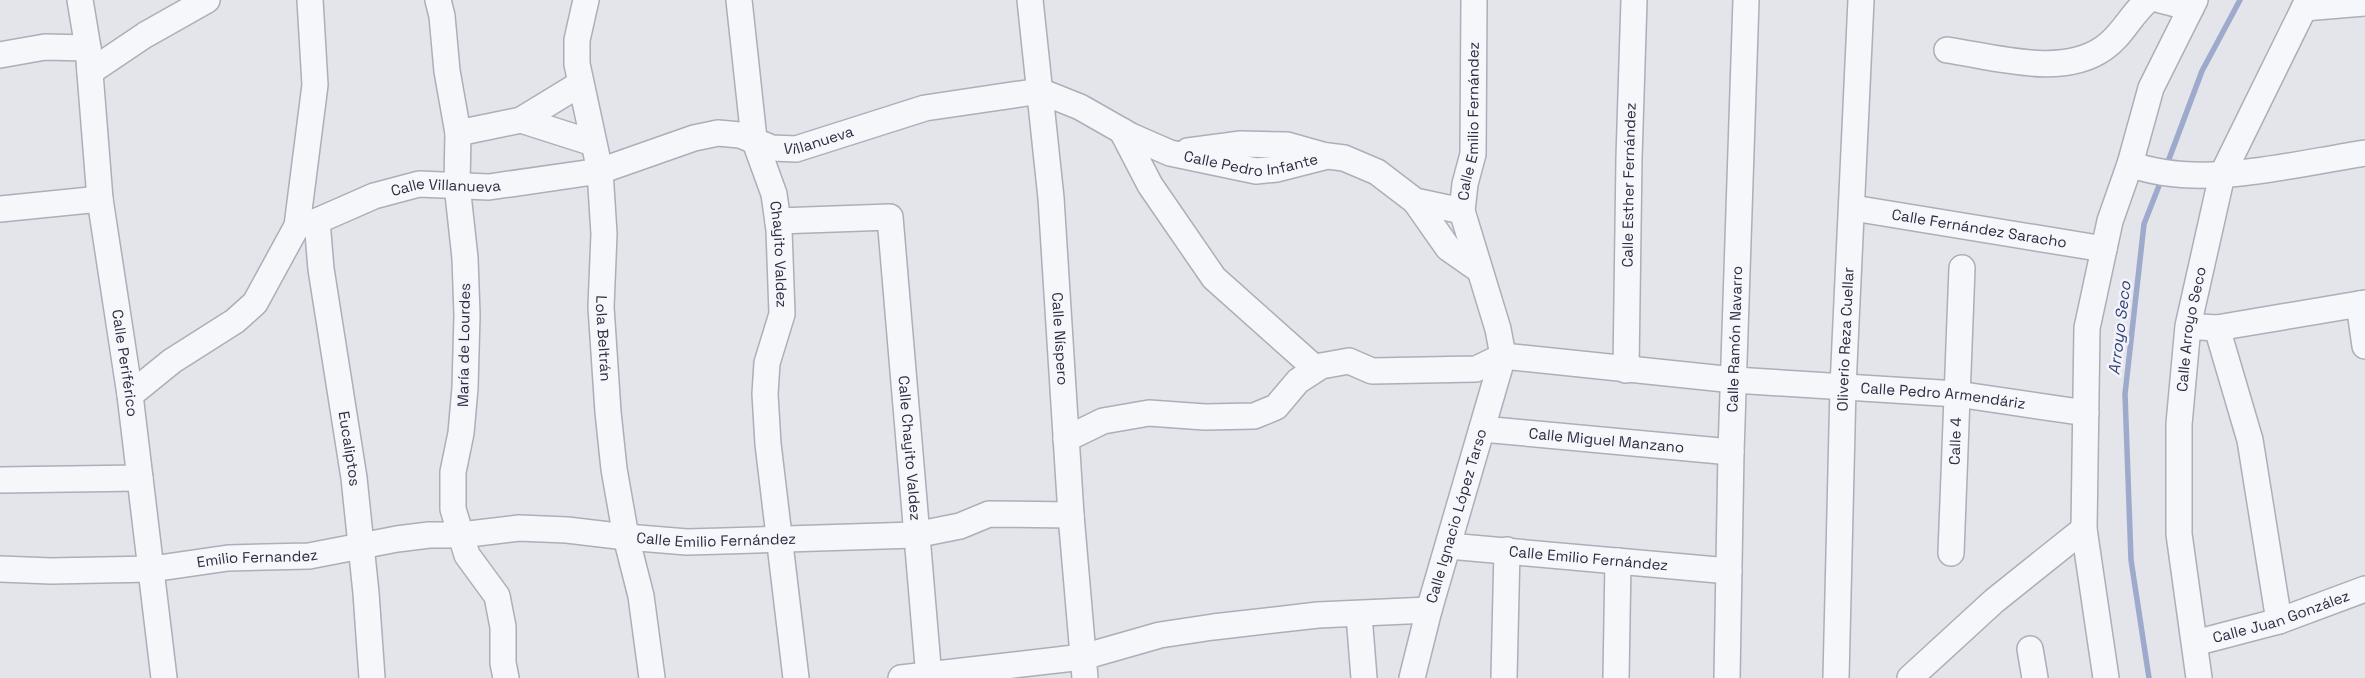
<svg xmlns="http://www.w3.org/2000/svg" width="2365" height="678" font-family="'Space Grotesk',sans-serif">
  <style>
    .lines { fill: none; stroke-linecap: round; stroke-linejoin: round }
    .stream { stroke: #9eaacc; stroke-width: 5.5 }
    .minor-casing { stroke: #acaeb9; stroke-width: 28 }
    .minor { stroke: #f6f7fa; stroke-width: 25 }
    .labels { text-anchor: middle; stroke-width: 5; stroke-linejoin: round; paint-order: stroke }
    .street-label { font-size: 15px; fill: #2b2e44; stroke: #f3f4f9 }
    .water-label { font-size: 16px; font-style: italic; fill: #344479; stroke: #f3f4f9 }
  </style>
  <rect width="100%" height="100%" fill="#e3e5eb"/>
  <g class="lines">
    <g class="stream">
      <polyline points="2166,167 2202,71 2240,0"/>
      <polyline points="2149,678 2131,560 2125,394 2144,224 2162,178"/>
    </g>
    <g class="minor-casing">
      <g id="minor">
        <path id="s1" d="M 80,0 L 88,48 L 100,199 L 130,395 L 164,678"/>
        <polyline points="438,0 442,16 447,71 458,133 457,185 465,258 467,315 465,388 461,433 453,472 453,509 467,555 497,596 503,627 503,663 506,678"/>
        <path id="s2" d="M 586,0 L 577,40 L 577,64 L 600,171 L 604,234 L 601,307 L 608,412 L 614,469 L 626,537 L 641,596 L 652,678"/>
        <path id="s3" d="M 739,0 L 754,139 L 774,194 L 779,230 L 782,314 L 767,363 L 765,394 L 768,444 L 796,678"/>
        <path id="s4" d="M 1030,0 L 1051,198 L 1071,515 L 1085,678"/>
        <polyline points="2160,0 2191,8"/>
        <polyline points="2304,8 2365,3"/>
        <path d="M 1947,50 C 1996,57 2062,78 2104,48 C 2123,35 2131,14 2148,0"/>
        <polyline points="0,55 45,47 88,48"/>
        <polyline points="90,72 145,35 207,0"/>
        <polyline points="521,120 593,143"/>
        <polyline points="1122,131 1150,185 1214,278 1316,369"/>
        <polyline points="458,133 521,120 580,84"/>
        <polyline points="1188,151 1241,144 1287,145 1326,156"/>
        <path d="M 2130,164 C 2201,190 2292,164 2365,153"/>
        <polyline points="1415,201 1448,248 1478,269"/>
        <path id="s5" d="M 1853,208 L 2104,249"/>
        <polyline points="0,209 100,199"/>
        <path id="s6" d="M 317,221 L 321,269 L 354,478 L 366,593 L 372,678"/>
        <path id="s7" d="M 778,221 L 890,217 L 929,678"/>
        <path id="s8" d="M 297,226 L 317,221 L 374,196 L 419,184 L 489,187 L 600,171 L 694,138 L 718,133 L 740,135 L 772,148 L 796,149 L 925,108 L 1040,91 L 1080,107 L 1131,136 L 1170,153 L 1256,171 L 1277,169 L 1328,156 L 1344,158 L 1377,172 L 1415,201 L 1462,211"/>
        <polyline points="2359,304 2365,346"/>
        <polyline points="2200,327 2217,328 2365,303"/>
        <polyline points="2217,328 2250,440 2279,621"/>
        <path id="s9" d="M 1503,356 L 1734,380 L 1957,394 L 2086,413"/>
        <path id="s10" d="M 1626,370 L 1629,158 L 1634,0"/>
        <polyline points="130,395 172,361 235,321 255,303 297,226 315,85 310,0"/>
        <path id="s11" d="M 1482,429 L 1731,452"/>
        <polyline points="1066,439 1103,421 1149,413 1205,417 1254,416 1276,407 1298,381 1321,366 1349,361 1372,371 1476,369 1503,356"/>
        <polyline points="0,480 140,478"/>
        <path id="s12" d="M 1449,546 L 1729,571"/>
        <path id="s13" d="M 1951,553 L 1962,268"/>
        <path id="s14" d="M 0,569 L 51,571 L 152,569 L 228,558 L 309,556 L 397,539 L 429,535 L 461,535 L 519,528 L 567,530 L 626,537 L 687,542 L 724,541 L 915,535 L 960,526 L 989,514 L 1071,515"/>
        <polyline points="1359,615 1364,678"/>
        <path id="s15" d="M 2195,643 L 2279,621 L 2365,589"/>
        <polyline points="2030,649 2035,678"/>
        <polyline points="901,678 1083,657 1160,635 1213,627 1318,615 1429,610"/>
        <path id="s16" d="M 1412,678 L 1429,610 L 1503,356 L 1498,329 L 1462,211 L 1465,184 L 1473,154 L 1474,0"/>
        <polyline points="1504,678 1507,550"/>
        <polyline points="1616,678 1618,561"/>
        <path id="s17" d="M 1727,678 L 1731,452 L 1746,0"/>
        <path id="s18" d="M 1836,678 L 1843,387 L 1861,0"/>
        <polyline points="1910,678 1994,601 2084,529"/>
        <polyline points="2106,678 2084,529 2087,328 2110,221 2130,164 2151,88 2195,0"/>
        <path id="s19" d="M 2199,678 L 2179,534 L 2179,424 L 2188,326 L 2222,175 L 2308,0"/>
      </g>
    </g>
    <use href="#minor" class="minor"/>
  </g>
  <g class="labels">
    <g class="street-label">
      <text dy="5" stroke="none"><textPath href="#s16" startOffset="576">Calle Emilio Fernández</textPath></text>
      <text dy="5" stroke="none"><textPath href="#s8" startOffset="540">Villanueva</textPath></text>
      <text dy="5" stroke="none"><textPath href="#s8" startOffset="995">Calle Pedro Infante</textPath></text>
      <text dy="5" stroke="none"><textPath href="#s10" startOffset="185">Calle Esther Fernández</textPath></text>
      <text dy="5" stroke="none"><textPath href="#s8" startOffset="156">Calle Villanueva</textPath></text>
      <text dy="5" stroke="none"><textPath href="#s5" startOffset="128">Calle Fernández Saracho</textPath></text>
      <text dy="5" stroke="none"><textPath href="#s3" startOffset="259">Chayito Valdez</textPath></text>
      <text dy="5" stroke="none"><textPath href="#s19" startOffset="351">Calle Arroyo Seco</textPath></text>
      <text dy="5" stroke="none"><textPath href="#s2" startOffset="342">Lola Beltrán</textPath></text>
      <text dy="5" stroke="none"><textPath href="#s4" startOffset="340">Calle Níspero</textPath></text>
      <text dy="5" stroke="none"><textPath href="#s17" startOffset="339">Calle Ramón Navarro</textPath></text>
      <text dy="5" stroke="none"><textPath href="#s18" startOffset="339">Oliverio Reza Cuellar</textPath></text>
      <text transform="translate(464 345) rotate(-89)" y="5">María de Lourdes</text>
      <text dy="5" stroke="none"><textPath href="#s1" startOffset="366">Calle Periférico</textPath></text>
      <text dy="5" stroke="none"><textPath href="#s9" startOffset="442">Calle Pedro Armendáriz</textPath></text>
      <text dy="5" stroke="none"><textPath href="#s11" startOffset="125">Calle Miguel Manzano</textPath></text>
      <text dy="5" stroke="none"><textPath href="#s13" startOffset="112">Calle 4</textPath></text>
      <text dy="5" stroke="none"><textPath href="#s7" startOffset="344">Calle Chayito Valdez</textPath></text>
      <text dy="5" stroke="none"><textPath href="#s6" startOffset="230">Eucaliptos</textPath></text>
      <text dy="5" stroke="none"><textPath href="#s16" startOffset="168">Calle Ignacio López Tarso</textPath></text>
      <text dy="5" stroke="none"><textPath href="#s14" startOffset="720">Calle Emilio Fernández</textPath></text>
      <text dy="5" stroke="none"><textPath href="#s12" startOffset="140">Calle Emilio Fernández</textPath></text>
      <text dy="5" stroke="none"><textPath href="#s14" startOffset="258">Emilio Fernandez</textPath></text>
      <text dy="5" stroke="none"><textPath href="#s15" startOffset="90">Calle Juan González</textPath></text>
    </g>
    <g class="water-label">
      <text transform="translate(2119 328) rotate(-83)" y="6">Arroyo Seco</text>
    </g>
  </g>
</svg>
